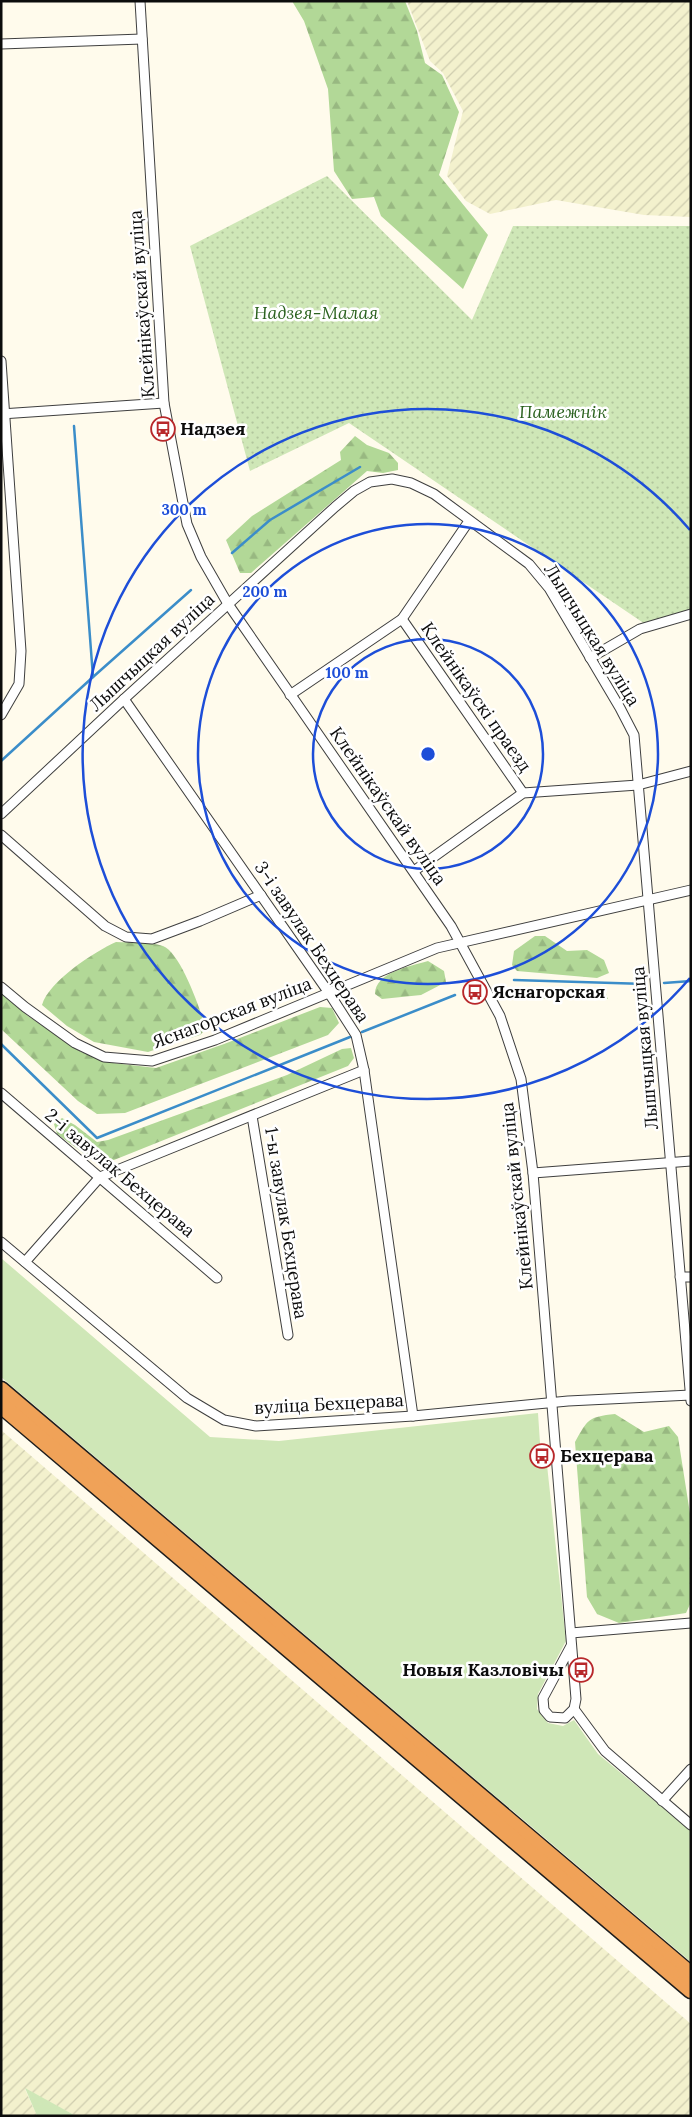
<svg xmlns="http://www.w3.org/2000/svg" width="692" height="2117" font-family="Lora,serif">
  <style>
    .farmland { fill: url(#farmland-furrows) }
    .grass { fill: #cfe7b7 }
    .forest { fill: url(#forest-firs) }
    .garden { fill: url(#garden-dots) }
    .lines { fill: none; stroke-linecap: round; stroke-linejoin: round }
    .stream { stroke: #3b8dc9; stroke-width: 2.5 }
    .street-casing { stroke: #3f3f3f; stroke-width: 11 }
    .highway-casing { stroke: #1d1d1d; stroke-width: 19 }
    .street { stroke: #fff; stroke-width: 9 }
    .highway { stroke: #f0a258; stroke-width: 16 }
    .ring { fill: none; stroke: #1d4ed8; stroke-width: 2.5 }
    .labels { text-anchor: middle; stroke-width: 5; stroke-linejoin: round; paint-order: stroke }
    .street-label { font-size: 18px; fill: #0c0c0c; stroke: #fff }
    .park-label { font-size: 18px; font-style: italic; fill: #2b621f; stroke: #fff }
    .poi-label { font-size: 18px; font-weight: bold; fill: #0c0c0c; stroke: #fff; text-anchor: start }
    .centre { fill: #1d4ed8; stroke: #fff; stroke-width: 2.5 }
    .ring-label { font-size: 15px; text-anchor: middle; font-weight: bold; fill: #1d4ed8; stroke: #fff; stroke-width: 5; stroke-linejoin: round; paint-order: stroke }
  </style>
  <defs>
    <pattern id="farmland-furrows" width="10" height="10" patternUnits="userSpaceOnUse" patternTransform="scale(1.25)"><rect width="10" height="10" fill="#f3f1cd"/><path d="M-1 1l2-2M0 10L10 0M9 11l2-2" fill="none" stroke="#cfcdaf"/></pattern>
    <pattern id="forest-firs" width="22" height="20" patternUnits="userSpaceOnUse" patternTransform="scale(1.25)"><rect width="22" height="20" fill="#b2d897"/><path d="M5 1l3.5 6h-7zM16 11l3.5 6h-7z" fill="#98b881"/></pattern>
    <pattern id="garden-dots" width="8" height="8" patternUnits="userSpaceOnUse" patternTransform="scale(1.25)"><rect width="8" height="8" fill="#cfe7b7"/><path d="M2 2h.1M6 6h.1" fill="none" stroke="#b1c59c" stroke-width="1.8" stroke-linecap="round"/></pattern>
  </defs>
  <rect width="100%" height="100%" fill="#fffbec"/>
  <g class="farmland">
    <polygon points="407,1 691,1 691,217 644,215 556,200 490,214 466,201 447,176 463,111 443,73 430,61"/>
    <polygon points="1,1430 691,2024 691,2116 76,2116 25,2089 37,2116 1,2116"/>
  </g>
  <g class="grass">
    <polygon points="1,1258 210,1437 279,1441 538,1413 541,1458 547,1465 566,1641 538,1694 537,1709 548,1723 563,1726 574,1720 598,1754 691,1831 691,1962 1,1377"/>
    <polygon points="25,2088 76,2116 37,2116"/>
  </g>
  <g class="forest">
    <polygon points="292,1 405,1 417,31 425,63 442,75 459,112 439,175 488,235 463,289 381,216 374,197 352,199 334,171 328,89 304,21"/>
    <polygon points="355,436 367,445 389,453 398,463 398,470 383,473 367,471 251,573 240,573 226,540 252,516 341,460 340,452"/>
    <polygon points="535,936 545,936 567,951 587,950 604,960 609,973 597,978 517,971 512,965 514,951"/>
    <path d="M 116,942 C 131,943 149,941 163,946 C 181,953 201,1011 206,1029 L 200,1035 L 148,1052 L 94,1042 L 67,1026 L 42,1005 C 49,981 94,952 116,942 Z"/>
    <path d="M 428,961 L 444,971 L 446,982 L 421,995 L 382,999 L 375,994 C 375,972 411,966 428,961 Z"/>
    <polygon points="536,990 593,990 606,994 608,999 538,999 534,996"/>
    <polygon points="1,993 28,1016 81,1052 113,1063 156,1068 224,1044 320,1007 332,1008 339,1023 328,1035 125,1113 97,1114 78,1101 1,1029"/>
    <polygon points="351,1048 354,1058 348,1066 114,1160 93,1160 57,1134 54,1124 62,1118 75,1125 97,1142 108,1140 287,1075 342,1049"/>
    <path d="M 615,1414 L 644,1432 L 669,1426 L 678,1437 L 691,1520 L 691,1602 L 686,1613 L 619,1623 L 597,1614 L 587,1597 L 575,1442 C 588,1419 588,1417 615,1414 Z"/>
  </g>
  <polygon class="garden" points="327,176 472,320 513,226 691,226 691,612 645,624 349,423 250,471 190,246"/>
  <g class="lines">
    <g class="stream">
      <polyline points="232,553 270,520 360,467"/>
      <polyline points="93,677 191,590"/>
      <polyline points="1,761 93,677 74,426"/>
      <polyline points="514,980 646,984"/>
      <polyline points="664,983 691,981"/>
      <polyline points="362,1032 455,995"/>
      <polyline points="1,1044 97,1138 350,1037"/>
    </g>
    <g class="street-casing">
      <g id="street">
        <polyline points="140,1 164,403 187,524 201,557 228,604 451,926 500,1016 521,1079 533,1173 576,1699 574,1709 565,1718 550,1717 544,1710 543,1698 571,1646"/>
        <polyline points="1,44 142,39"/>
        <polyline points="1,361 21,651 19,684 1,715"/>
        <polyline points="1,414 164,403"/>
        <polyline points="402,619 523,793"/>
        <polyline points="590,658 640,629 691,614"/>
        <polyline points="290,695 402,619 469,521"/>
        <polyline points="124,699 329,993 356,1035 364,1070 413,1416"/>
        <polyline points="1,814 124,699 335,507 354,491 370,482 392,479 411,483 434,494 529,564 549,588 620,708 634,735 691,1401"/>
        <polyline points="1,835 105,926 126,937 152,939 200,921 261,895"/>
        <polyline points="414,871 523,793 638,785 691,771"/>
        <polyline points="1,987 25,1007 75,1043 104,1057 152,1061 215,1040 437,948 691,890"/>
        <polyline points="1,1093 217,1278"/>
        <polyline points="252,1116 288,1335"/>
        <polyline points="533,1173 691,1161"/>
        <polyline points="1,1242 187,1398 224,1420 256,1426 413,1416 568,1401 691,1395"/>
        <polyline points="25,1262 100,1177 364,1070"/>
        <polyline points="680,1277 691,1277"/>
        <polyline points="571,1633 691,1623"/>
        <polyline points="574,1709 605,1751 691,1825"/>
        <polyline points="662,1801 691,1769"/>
      </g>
    </g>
    <g class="highway-casing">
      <g id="highway">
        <polyline points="1,1390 691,1975"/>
        <polyline points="1,1405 691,1990"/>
      </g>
    </g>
    <use href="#street" class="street"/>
    <use href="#highway" class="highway"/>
  </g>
  <g class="ring">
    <circle cx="428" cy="754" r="115"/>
    <circle cx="428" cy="754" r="230"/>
    <path d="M690 978A345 345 0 1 1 690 530"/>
  </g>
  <defs>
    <g id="bus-ring" transform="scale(1.25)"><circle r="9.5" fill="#fff" stroke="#b8282b" stroke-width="1.5"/><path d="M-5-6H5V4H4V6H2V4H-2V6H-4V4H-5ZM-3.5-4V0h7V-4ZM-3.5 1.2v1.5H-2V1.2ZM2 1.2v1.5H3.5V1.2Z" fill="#b8282b"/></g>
  </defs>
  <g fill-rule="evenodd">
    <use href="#bus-ring" x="163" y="429"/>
    <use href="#bus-ring" x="475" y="992"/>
    <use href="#bus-ring" x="542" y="1456"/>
    <use href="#bus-ring" x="581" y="1670"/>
  </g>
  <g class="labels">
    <g class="street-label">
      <text transform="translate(142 304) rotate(-94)" y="6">Клейнікаўскай вуліца</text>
      <text transform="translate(592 635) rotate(58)" y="6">Лышчыцкая вуліца</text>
      <text transform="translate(152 652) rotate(-43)" y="6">Лышчыцкая вуліца</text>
      <text transform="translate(476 697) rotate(55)" y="6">Клейнікаўскі праезд</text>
      <text transform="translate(388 806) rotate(55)" y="6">Клейнікаўскай вуліца</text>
      <text transform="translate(312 942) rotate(56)" y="6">3-і завулак Бехцерава</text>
      <text transform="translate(232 1013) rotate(-21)" y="6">Яснагорская вуліца</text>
      <text transform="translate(645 1048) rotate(-95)" y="6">Лышчыцкая вуліца</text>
      <text transform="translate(120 1173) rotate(40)" y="6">2-і завулак Бехцерава</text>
      <text transform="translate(517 1196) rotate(-96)" y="6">Клейнікаўскай вуліца</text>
      <text transform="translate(286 1223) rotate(81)" y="6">1-ы завулак Бехцерава</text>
      <text transform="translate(329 1404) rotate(-3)" y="6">вуліца Бехцерава</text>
    </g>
    <g class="park-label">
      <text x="316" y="319">Надзея-Малая</text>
      <text x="563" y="418">Памежнік</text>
    </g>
    <g class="poi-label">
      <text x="180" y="435">Надзея</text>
      <text x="492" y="998">Яснагорская</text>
      <text x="560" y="1462">Бехцерава</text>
      <text x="564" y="1676" text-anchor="end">Новыя Казловічы</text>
    </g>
  </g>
  <circle cx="428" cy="754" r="8" class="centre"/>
  <g class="ring-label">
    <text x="184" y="515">300 m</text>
    <text x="265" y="597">200 m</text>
    <text x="347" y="678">100 m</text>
  </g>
  <rect width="692" height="2117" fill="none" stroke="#0c0c0c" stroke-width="5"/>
</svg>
